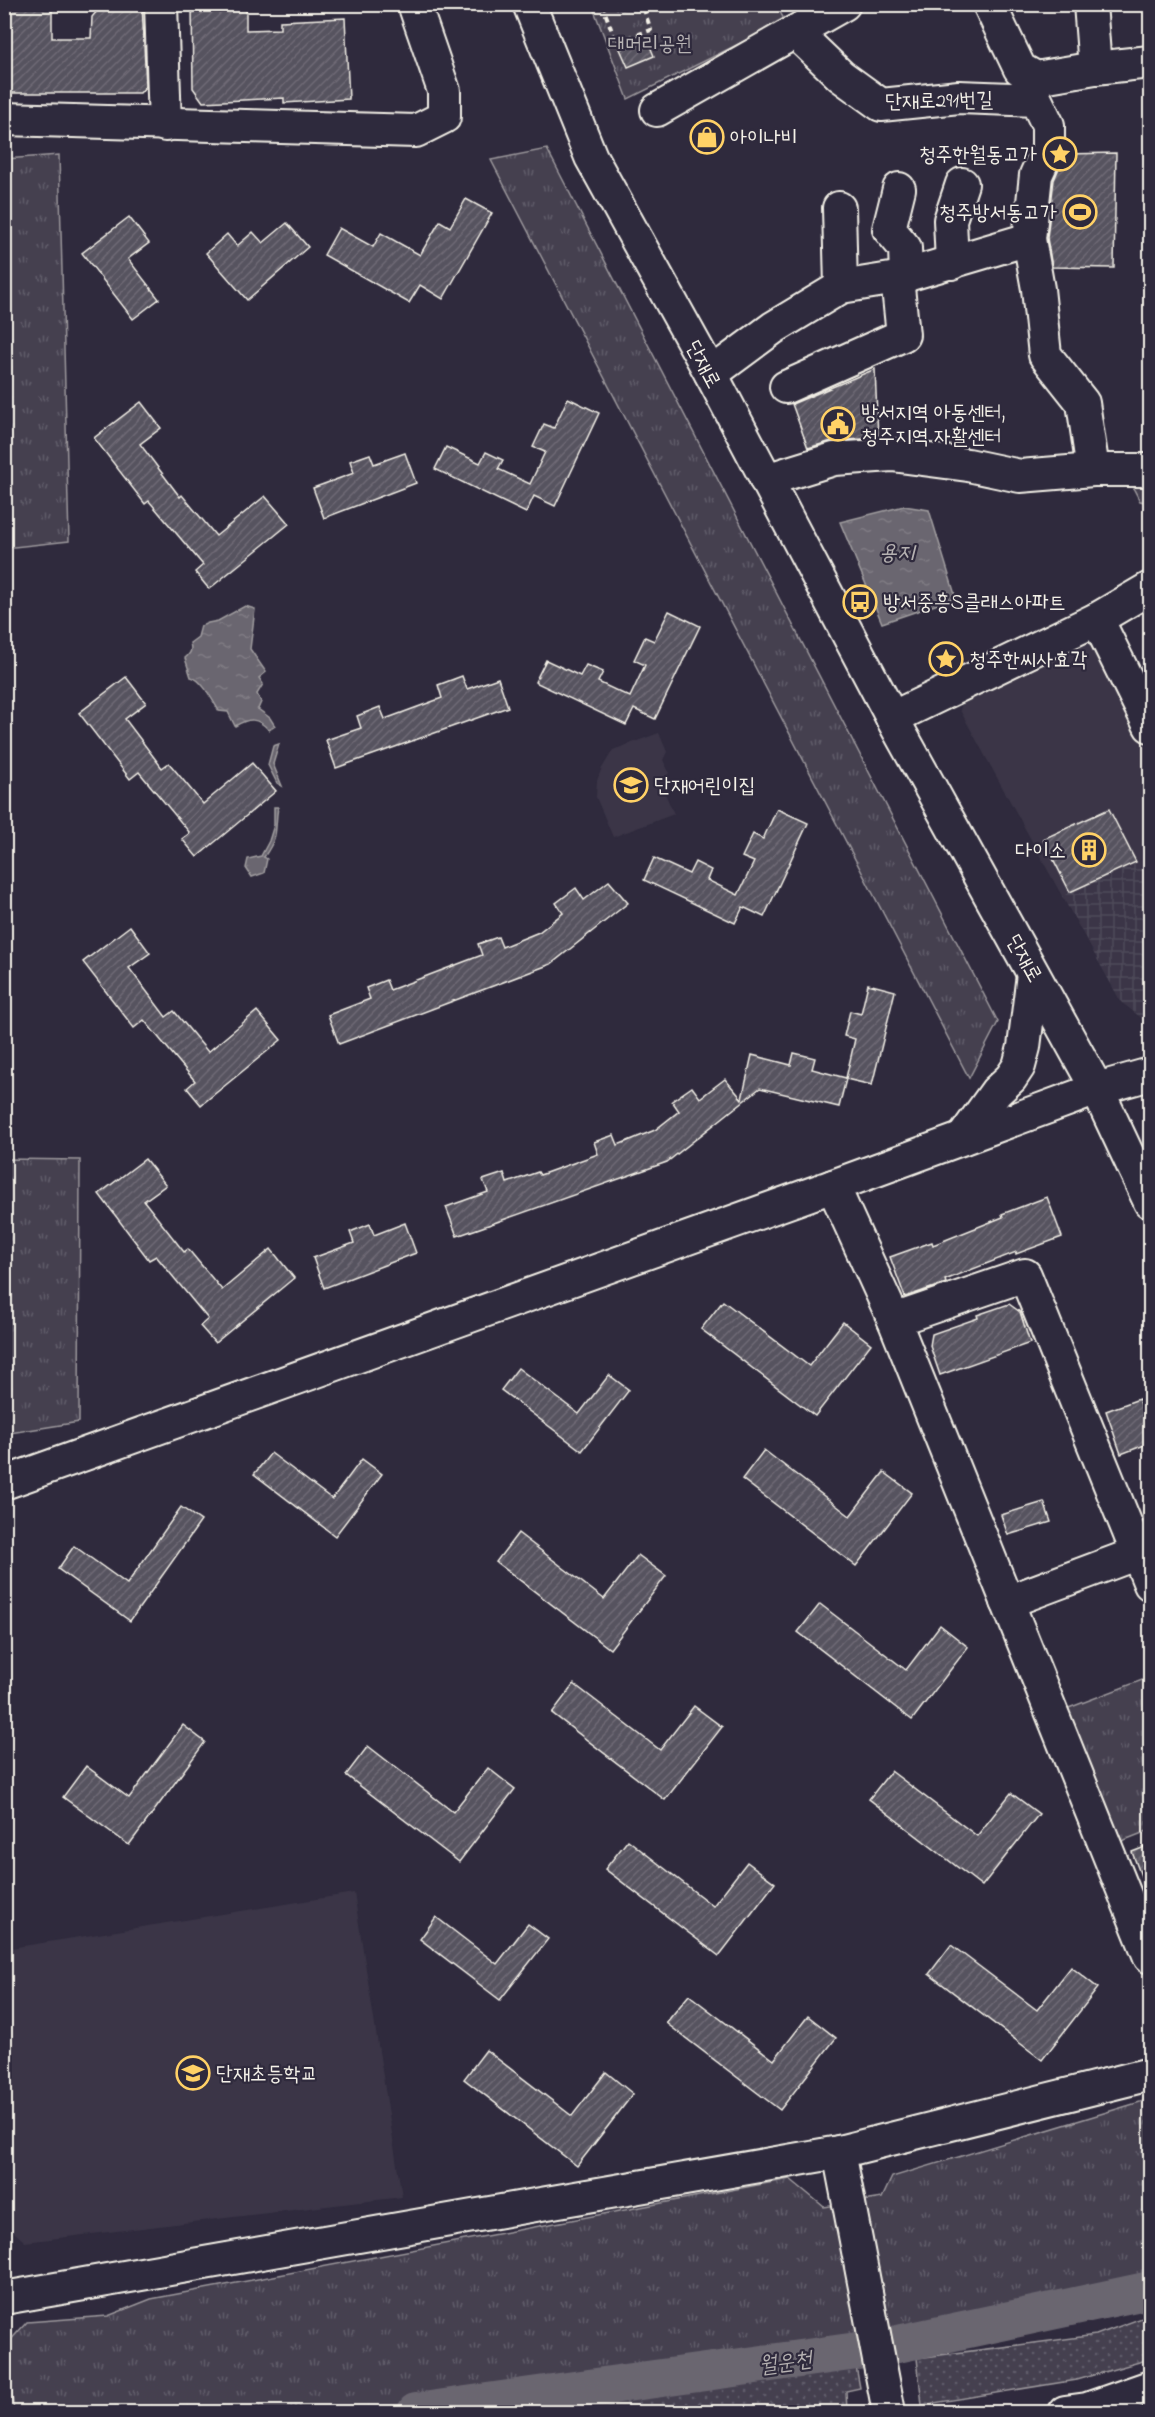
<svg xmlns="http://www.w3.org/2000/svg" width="1155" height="2417" font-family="'Indie Flower','Poor Story',sans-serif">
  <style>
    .built { fill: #3b3647 }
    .industrial { fill: url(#industrial-grid) }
    .grass { fill: url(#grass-dots); stroke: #9c989c; stroke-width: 1.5 }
    .park { fill: url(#park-tufts); stroke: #9c989c; stroke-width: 1.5 }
    .water { fill: url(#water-ripples); stroke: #a19ea0; stroke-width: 1.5 }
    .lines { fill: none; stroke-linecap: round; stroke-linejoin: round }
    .river { stroke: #6a6670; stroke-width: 38 }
    .building { fill: url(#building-hatch); stroke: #f4f1e8; stroke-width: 1.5 }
    .minor-casing { stroke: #f4f1e8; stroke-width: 36 }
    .path { stroke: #f4f1e8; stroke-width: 4; stroke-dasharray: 6 4.5; stroke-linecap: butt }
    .minor { stroke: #2f2a3d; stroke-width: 32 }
    .labels { text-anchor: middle; stroke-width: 4.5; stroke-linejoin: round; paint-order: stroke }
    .park-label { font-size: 21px; fill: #b7b3b3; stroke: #2f2a3d }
    .street-label { font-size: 21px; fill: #f4f1e8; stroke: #2f2a3d }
    .poi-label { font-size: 21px; fill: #f4f1e8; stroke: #2f2a3d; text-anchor: start }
    .water-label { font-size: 22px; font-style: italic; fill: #b6b2b2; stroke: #2f2a3d }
  </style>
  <defs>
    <pattern id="industrial-grid" width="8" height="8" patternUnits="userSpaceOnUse" patternTransform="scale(1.5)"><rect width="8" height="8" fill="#3b3647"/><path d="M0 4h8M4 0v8" fill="none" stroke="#4e4a59"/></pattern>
    <pattern id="grass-dots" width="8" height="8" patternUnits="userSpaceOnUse" patternTransform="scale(1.5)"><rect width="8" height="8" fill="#454050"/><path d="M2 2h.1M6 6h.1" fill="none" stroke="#605c69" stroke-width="1.8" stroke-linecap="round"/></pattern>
    <pattern id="park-tufts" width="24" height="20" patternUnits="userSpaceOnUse" patternTransform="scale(1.5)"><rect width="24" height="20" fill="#454050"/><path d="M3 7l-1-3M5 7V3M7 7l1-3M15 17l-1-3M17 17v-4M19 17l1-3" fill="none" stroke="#605c69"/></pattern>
    <pattern id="water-ripples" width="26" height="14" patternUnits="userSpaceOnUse" patternTransform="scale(1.5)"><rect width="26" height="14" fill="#6a6670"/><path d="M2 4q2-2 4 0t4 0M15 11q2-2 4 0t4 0" fill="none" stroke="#807c84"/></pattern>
    <pattern id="building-hatch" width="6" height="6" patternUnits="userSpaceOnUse" patternTransform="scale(1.5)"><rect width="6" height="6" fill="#56525f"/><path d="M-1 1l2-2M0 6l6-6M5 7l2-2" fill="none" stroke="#6f6b76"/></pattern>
  </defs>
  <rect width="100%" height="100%" fill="#2f2a3d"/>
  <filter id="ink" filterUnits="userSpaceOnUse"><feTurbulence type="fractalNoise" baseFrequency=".0167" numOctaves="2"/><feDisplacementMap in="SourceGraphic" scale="12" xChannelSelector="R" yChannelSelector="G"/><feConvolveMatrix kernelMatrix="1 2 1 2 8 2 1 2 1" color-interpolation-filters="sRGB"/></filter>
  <g filter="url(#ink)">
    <g class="built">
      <polygon points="1076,637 1098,644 1150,750 1150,855 1062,896 960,710 966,690"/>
      <polygon points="659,733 667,752 663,760 669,772 663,789 674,814 613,837 596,797 597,781 601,770 613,750"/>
      <polygon points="354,1893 402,2197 25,2242 5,2224 5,1949"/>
    </g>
    <polygon class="industrial" points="1150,855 1150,1022 1148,1023 1121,1002 1062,896"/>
    <g class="grass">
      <polygon points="1150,2315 1150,2359 1076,2380 922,2405 917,2358 1096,2335"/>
      <polygon points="855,2361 860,2388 846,2391 847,2412 487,2412"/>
    </g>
    <g class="park">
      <polygon points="592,5 776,5 785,21 628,99"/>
      <polygon points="547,149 998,1022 969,1078 491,160"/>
      <polygon points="59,155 69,541 5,548 5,159"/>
      <polygon points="1127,476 1150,480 1150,503 1140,501"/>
      <polygon points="5,1159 80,1160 79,1422 10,1433 4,1428"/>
      <polygon points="1150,1677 1150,1830 1117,1843 1066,1709"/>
      <polygon points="1150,2099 1150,2274 1092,2289 1034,2299 911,2335 368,2412 14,2412 6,2345 27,2322 108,2316 151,2299 790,2179 824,2207 882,2198 892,2177"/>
    </g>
    <g class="water">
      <polygon points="904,506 929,510 956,598 882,623 840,522"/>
      <path d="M 245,606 L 255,609 L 250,649 L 266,672 L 259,678 L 263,684 L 257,694 L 261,702 L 258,709 L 270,718 L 275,726 L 269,730 C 257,717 249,718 235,726 L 228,712 L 219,711 C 213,701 202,679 191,677 L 185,658 C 191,653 192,650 190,643 L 198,637 L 201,626 L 208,623 L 218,621 Z"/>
      <polygon points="279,744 273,764 282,786 277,783 268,765 273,746"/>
      <path d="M 274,807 L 278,807 C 274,831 280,834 264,857 L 267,859 L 264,873 L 252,877 L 246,868 L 248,859 L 261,856 L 269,841 L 274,825 Z"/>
    </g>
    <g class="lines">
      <polyline class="river" points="416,2412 879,2348 1150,2290"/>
    </g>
    <g class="building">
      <polygon points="4,4 52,4 52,38 91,38 92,17 103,4 142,4 146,86 140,93 4,93"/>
      <polygon points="192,4 246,4 246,30 280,29 280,21 345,18 349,99 284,103 284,98 203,102 193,88"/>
      <polygon points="647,39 654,56 628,67 620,49"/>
      <polygon points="1116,153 1114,268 1052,267 1047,238 1054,180 1065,154"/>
      <polygon points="466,199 492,213 443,299 420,285 409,303 324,255 339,228 373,247 381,233 420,255 440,221 450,227"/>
      <polygon points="129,217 149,243 128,259 159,299 133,319 82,253"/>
      <polygon points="287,223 308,247 247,300 206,253 227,234 237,246 253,232 263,243"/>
      <polygon points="875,369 878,438 832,441 808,448 792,404"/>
      <polygon points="568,398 599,413 555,506 534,496 526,513 435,469 446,447 480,463 486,452 503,460 498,469 530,484 545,452 533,447 544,424 554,428"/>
      <polygon points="141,402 161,428 140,444 180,497 182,495 216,536 265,496 289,524 209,589 195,572 203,565 149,501 145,504 94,438"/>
      <polygon points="405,453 416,483 324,518 313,488 354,473 350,461 370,454 374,464"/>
      <polygon points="669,611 700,626 655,719 634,709 626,725 535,682 546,660 580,676 586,665 603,672 598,682 630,697 645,665 634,660 645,637 654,641"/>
      <polygon points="462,676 467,689 498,678 508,707 336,768 326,740 361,728 357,716 380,707 385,719 442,698 438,685"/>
      <polygon points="126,677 146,703 125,719 162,768 169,763 203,804 252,763 276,791 197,857 182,839 190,833 139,772 130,779 79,713"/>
      <polygon points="777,809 808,823 764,917 743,907 735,923 644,880 654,858 689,874 695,862 711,870 707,880 738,895 754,862 742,857 753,834 763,839"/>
      <polygon points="1109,809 1136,862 1070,892 1043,839"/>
      <polygon points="609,881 628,903 551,964 339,1044 328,1015 370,999 366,988 386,980 390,990 482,955 478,944 498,937 502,947 539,932 563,913 556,903 576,888 584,900"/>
      <polygon points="130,926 150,953 129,968 166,1017 174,1011 208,1052 257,1011 281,1040 201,1105 187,1088 195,1081 144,1020 134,1028 83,962"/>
      <polygon points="868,984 895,991 872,1085 846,1079 839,1107 760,1088 667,1162 457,1236 446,1207 488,1192 483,1180 504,1173 507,1183 538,1172 540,1175 598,1154 594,1142 614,1135 618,1145 655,1130 679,1111 672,1101 692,1087 700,1098 725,1079 742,1099 752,1055 791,1065 794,1053 815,1058 812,1069 846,1078 855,1039 844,1036 850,1011 861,1014"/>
      <polygon points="145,1159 166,1185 144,1201 184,1252 188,1249 222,1290 271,1249 294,1278 215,1343 200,1326 208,1319 156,1256 149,1260 99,1194"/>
      <polygon points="1047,1197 1062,1237 1016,1254 1016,1252 945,1280 946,1283 905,1297 890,1257 932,1242 933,1245 1003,1217 1002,1214"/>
      <polygon points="405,1223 416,1253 324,1288 313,1258 354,1243 350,1232 370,1224 374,1235"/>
      <polygon points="723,1301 809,1366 843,1322 871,1344 815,1416 701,1329"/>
      <polygon points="1009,1304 1020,1312 1030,1343 940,1375 930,1346 932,1334 978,1318 977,1315"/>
      <polygon points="518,1368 579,1414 609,1375 629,1390 582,1451 501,1390"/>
      <polygon points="1139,1399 1150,1429 1150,1443 1121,1454 1106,1411"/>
      <polygon points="764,1450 850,1516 884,1472 912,1493 856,1566 742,1479"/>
      <polygon points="271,1453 332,1499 362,1459 382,1474 335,1536 254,1474"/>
      <polygon points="1044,1502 1051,1522 1008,1535 1001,1515"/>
      <polygon points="181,1507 201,1521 130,1621 58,1569 74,1546 127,1584"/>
      <polygon points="518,1533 604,1599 638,1555 666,1576 610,1649 496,1562"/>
      <polygon points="820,1604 906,1670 940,1625 968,1647 912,1720 798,1632"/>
      <polygon points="574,1684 660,1750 694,1706 722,1727 665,1800 552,1713"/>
      <polygon points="183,1725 205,1742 129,1845 63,1797 86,1766 129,1798"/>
      <polygon points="368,1746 453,1812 488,1768 515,1789 459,1862 346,1775"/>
      <polygon points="891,1771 977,1836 1011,1793 1039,1814 982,1886 869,1799"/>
      <polygon points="628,1840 713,1906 747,1862 775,1883 719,1956 605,1869"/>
      <polygon points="1150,1845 1150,1897 1149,1897 1132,1852"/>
      <polygon points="436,1917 497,1964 528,1924 548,1939 500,2000 420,1939"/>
      <polygon points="951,1945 1037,2010 1071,1967 1098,1988 1042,2060 929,1974"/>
      <polygon points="689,1995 774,2060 808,2016 836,2038 780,2110 666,2023"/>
      <polygon points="486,2050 572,2116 606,2072 633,2094 577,2166 464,2079"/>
    </g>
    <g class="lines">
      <g class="minor-casing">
        <g id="minor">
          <polyline points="161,4 165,125"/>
          <polyline points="529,4 591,157 711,374 898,729 1097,1089 1150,1202"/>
          <polyline points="989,4 1020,69 1036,78 1095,68 1150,62"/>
          <polyline points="1090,4 1095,68"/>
          <polyline points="657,110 844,4"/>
          <polyline points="4,119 416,131 444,117 444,91 414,4"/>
          <polyline points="899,189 889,229 905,248 906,276"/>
          <polyline points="839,208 841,287"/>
          <polyline points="1029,239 1038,289 1045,355 1083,403 1093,470"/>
          <polyline points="952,263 950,220 962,184"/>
          <polyline points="711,374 773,328 841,287 897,278 1029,239 1036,175 1048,149 1048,125 1036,100 959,97 881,105 841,76 795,32"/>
          <polyline points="786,387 903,335 897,278"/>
          <polyline points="766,480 834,459 892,455 968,465 1020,476 1093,470 1150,470"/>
          <polyline points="1097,619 1150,726"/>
          <polyline points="892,718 1097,619 1150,588"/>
          <polyline points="963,1138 996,1092 1011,1078 1019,1066 1024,1047 1033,974"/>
          <polyline points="833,1186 894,1320 1150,1957"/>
          <polyline points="894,1320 1025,1275 1150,1584"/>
          <polyline points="4,1483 833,1186 1097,1089 1150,1074"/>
          <polyline points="1007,1602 1138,1553"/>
          <polyline points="839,2152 889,2412"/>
          <polyline points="4,2298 839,2152 1150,2074"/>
          <polyline points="1065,2412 1087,2409 1150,2387"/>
        </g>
      </g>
      <polyline class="path" points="602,4 616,42 651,30 642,4"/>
      <use href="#minor" class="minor"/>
    </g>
  </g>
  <defs>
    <g id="shop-ring" transform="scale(1.725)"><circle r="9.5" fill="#2f2a3d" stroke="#ffd166" stroke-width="1.5"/><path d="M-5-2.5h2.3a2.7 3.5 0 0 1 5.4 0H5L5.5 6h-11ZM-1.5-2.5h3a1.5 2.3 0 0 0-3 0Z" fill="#ffd166"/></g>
    <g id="sight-ring" transform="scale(1.725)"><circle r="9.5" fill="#2f2a3d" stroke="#ffd166" stroke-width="1.5"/><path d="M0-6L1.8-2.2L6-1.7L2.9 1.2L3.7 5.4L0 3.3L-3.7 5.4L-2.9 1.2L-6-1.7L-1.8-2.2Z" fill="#ffd166"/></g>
    <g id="stadium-ring" transform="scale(1.725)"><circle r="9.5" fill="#2f2a3d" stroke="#ffd166" stroke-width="1.5"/><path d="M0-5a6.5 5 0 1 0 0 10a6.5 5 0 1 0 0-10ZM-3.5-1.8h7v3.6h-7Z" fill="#ffd166"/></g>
    <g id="civic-ring" transform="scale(1.725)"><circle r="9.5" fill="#2f2a3d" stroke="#ffd166" stroke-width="1.5"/><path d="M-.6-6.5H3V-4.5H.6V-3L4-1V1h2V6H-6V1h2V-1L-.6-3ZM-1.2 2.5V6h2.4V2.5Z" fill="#ffd166"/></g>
    <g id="bus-ring" transform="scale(1.725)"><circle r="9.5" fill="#2f2a3d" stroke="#ffd166" stroke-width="1.5"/><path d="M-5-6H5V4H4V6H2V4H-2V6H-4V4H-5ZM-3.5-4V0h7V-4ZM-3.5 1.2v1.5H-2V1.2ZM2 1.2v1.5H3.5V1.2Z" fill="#ffd166"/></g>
    <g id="school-ring" transform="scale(1.725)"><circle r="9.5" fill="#2f2a3d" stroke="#ffd166" stroke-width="1.5"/><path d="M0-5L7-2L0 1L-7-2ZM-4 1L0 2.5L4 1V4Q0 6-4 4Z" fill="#ffd166"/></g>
    <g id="building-ring" transform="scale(1.725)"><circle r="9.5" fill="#2f2a3d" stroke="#ffd166" stroke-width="1.5"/><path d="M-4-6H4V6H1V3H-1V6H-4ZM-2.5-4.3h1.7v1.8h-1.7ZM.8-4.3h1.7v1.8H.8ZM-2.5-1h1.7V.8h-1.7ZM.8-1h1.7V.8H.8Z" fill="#ffd166"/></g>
  </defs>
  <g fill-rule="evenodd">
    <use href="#shop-ring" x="707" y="137"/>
    <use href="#sight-ring" x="1060" y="154"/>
    <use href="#stadium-ring" x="1080" y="212"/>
    <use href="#civic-ring" x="838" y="424"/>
    <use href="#bus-ring" x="860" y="602"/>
    <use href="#sight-ring" x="946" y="659"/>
    <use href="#school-ring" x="631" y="785"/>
    <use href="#building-ring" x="1089" y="850"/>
    <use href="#school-ring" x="193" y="2073"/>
  </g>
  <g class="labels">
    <g class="park-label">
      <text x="650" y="50">대머리공원</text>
    </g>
    <g class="street-label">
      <text transform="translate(939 100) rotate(-1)" y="7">단재로291번길</text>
      <text transform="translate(704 364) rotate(62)" y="7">단재로</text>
      <text transform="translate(1025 958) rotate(61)" y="7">단재로</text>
    </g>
    <g class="poi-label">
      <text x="730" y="144">아이나비</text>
      <text x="1037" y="161" text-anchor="end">청주한월동고가</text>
      <text x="1057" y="219" text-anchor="end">청주방서동고가</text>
      <text x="861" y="419">방서지역 아동센터,<tspan x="861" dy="24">청주지역 자활센터</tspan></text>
      <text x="883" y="609">방서중흥S클래스아파트</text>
      <text x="969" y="666">청주한씨사효각</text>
      <text x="654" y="792">단재어린이집</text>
      <text x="1066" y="857" text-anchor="end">다이소</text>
      <text x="216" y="2080">단재초등학교</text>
    </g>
    <g class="water-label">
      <text x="897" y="559">용지</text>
      <text transform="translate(785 2361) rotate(-8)" y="8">월운천</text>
    </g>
  </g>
  <rect width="1155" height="2417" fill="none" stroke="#2f2a3d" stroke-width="24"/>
  <rect x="12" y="12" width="1131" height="2393" fill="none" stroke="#f4f1e8" stroke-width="2" filter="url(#ink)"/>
</svg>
